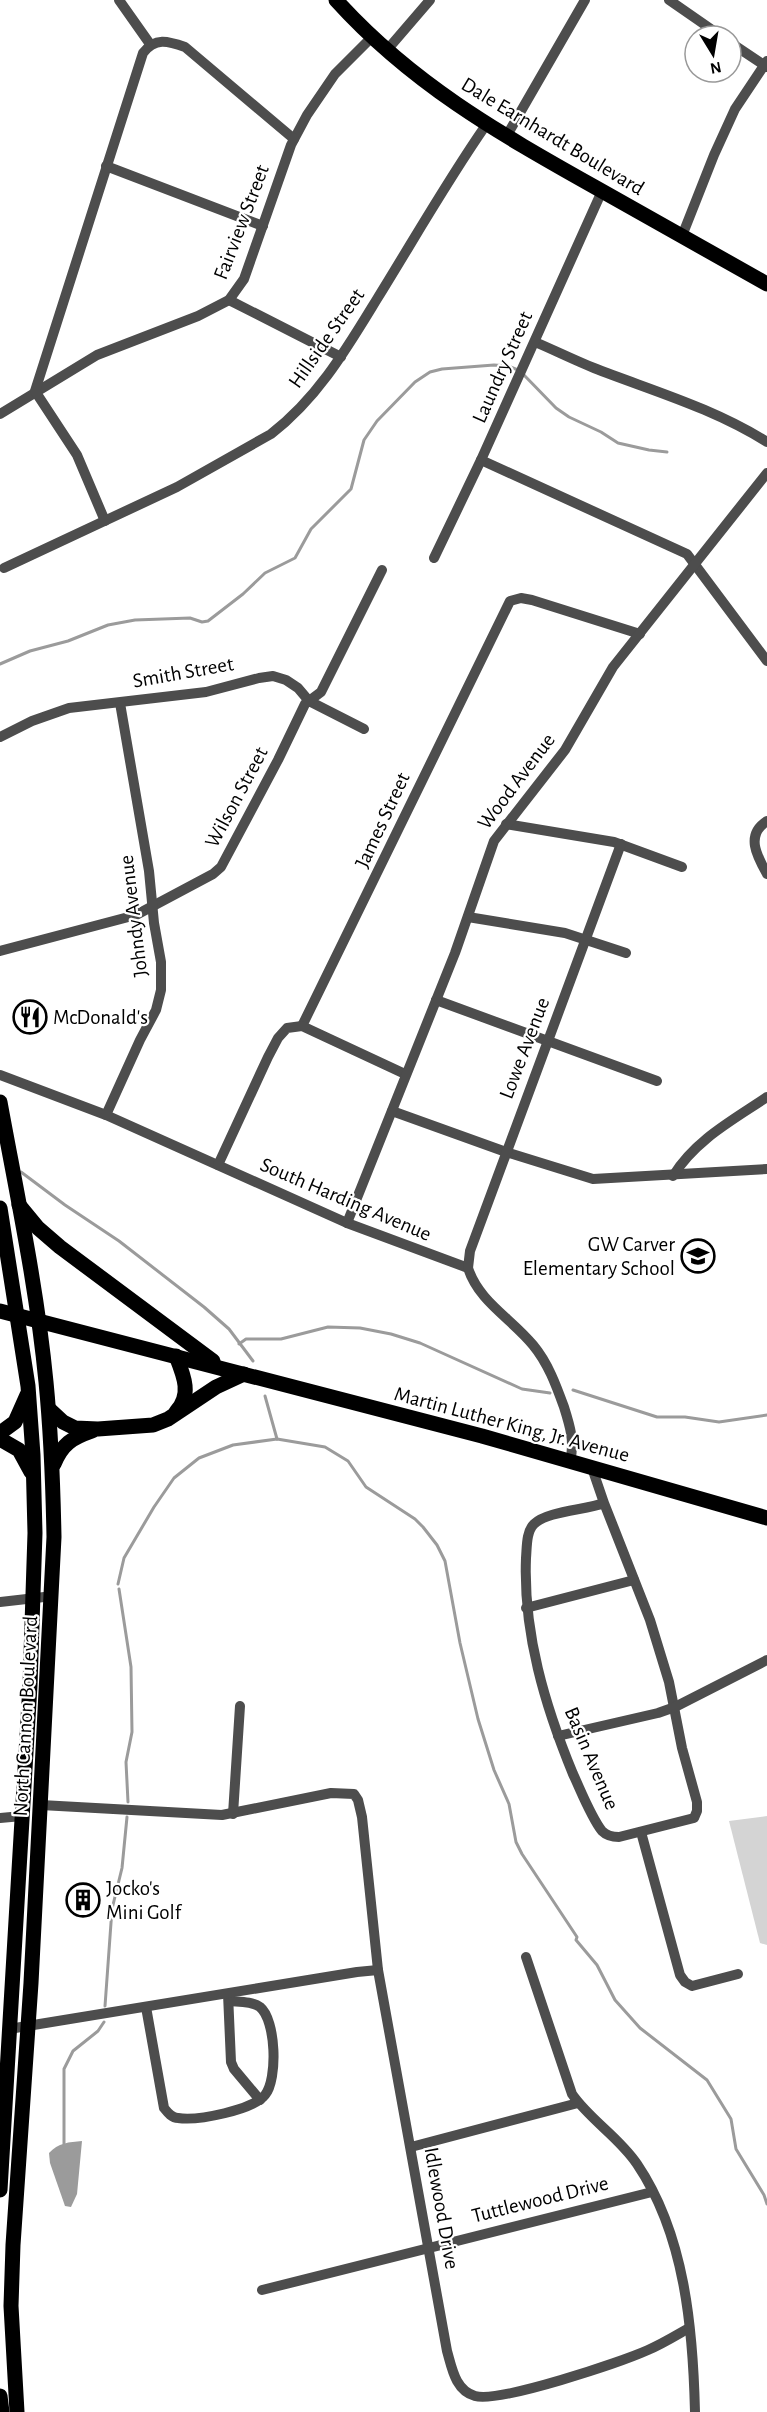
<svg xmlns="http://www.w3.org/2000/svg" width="767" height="2412" font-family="'Alegreya Sans',sans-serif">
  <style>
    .green { fill: #d4d4d4 }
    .water { fill: #9b9b9b }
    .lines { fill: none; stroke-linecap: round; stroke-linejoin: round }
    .stream { stroke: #9b9b9b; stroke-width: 3 }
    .minor { stroke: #4d4d4d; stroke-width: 10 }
    .major { stroke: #000; stroke-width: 15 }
    .labels { text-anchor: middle; stroke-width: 4.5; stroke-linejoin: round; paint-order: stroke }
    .street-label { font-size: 21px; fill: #000; stroke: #fff }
    .poi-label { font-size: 21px; fill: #000; stroke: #fff; text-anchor: start }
  </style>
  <rect width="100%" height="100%" fill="#fff"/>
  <polygon class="green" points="767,1816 767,1945 760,1943 729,1821"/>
  <path class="water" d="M 82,2141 L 77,2194 L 71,2207 L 65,2206 L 50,2163 L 49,2153 C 58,2143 69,2142 82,2141 Z"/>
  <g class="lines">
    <g class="stream">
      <polyline points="523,374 556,408 569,417 601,432 618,443 649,450 667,452"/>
      <polyline points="0,664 30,651 68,641 108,625 135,620 190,618 202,622 208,621 243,594 265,573 295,558 311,529 351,489 364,440 377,421 415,382 430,372 442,369 494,365 508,366 518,370"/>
      <polyline points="21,1172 65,1205 119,1241 204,1307 229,1329 253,1361"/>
      <polyline points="239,1344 246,1339 281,1339 328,1327 360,1328 391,1334 420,1343 522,1389 550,1393"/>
      <polyline points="573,1390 657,1417 685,1417 719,1422 767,1415"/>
      <polyline points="265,1396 277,1439"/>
      <polyline points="118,1584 124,1558 154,1507 174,1478 199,1458 233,1445 277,1439 325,1447 348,1461 366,1487 415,1519 423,1527 437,1545 445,1561 460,1643 478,1719 494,1770 509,1804 516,1842 522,1854 577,1937 576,1940 597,1965 615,2000 640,2028 707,2080 731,2119 736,2149 764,2195 767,2204"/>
      <polyline points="119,1589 131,1667 132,1732 126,1762 128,1802"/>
      <polyline points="105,2006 112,1909 122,1868 127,1817"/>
      <polyline points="64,2145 64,2069 73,2051 98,2031 104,2022"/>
    </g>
    <g class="minor">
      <polyline points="119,0 150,44"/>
      <polyline points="669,0 721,36"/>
      <polyline points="731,43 767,67"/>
      <polyline points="387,50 430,0"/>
      <polyline points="506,137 585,0"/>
      <polyline points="106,166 263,226"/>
      <polyline points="682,236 714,155 735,109 767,61"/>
      <polyline points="229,300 341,357"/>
      <path d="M 535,342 C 554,350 574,360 594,368 C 653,391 713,408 767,442"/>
      <polyline points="0,414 97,355 198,316 229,300 244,279 291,145 307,115 335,74 372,37"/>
      <polyline points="481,460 687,554 767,661"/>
      <path d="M 105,521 L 77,455 L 35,391 L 143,53 C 155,37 168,41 185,47 L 294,139"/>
      <polyline points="434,558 481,460 602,191"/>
      <path d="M 4,568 L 177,487 L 271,434 C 318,398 347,348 377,299 C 413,241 447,181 486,125"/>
      <polyline points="0,737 32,721 69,708 206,692 259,678 273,676 286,680 298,688 309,701 364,729"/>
      <path d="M 767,821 C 745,835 757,856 767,874"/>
      <polyline points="506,824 614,842 682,867"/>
      <polyline points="468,917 565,933 626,953"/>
      <polyline points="0,951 136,915 213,874 221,867 278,760 305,704 321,692 382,570"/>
      <polyline points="436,1000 657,1081"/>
      <polyline points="302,1026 510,601 521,598 532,600 640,634"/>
      <path d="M 0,1075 L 106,1115 L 347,1223 L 468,1268 C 479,1302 511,1318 533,1345 C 548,1363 556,1385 564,1407 C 570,1426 575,1442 570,1461"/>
      <polyline points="392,1111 506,1152 593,1179 767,1169"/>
      <polyline points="106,1115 140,1040 156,1010 161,990 161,962 154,923 149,871 120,703"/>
      <polyline points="218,1165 268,1057 278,1038 287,1028 302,1026 405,1074"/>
      <path d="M 673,1176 C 695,1140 733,1120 767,1097"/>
      <polyline points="347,1223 455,953 494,841 565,750 613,667 767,473"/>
      <polyline points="468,1268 470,1251 621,844"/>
      <path d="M 592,1468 L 604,1503 L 650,1620 L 669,1682 L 682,1748 L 697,1802 L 697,1811 L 694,1818 L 619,1837 C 612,1837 607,1836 602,1831 C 591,1817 581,1791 573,1774 C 545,1706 523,1633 526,1558 C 527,1547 526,1532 534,1524 C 547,1511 586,1510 604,1503"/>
      <polyline points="0,1602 53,1596"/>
      <polyline points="526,1608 634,1580"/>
      <polyline points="558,1736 658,1713 675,1707 767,1660"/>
      <path d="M 41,1805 L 222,1815 L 331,1793 L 354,1794 L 358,1800 L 362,1817 L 378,1970 L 447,2351 C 452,2368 455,2390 475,2396 C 500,2403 621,2362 648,2350 C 662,2344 675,2336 689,2328"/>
      <polyline points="233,1814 240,1706"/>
      <polyline points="0,1818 22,1816"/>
      <polyline points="641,1832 680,1975 685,1982 692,1986 738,1974"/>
      <path d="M 526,1957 L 572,2094 C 590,2120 619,2137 637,2164 C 685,2235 693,2329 695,2412"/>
      <polyline points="228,1994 231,2062 234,2069 260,2100"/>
      <path d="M 146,2007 L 164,2108 C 168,2113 172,2118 178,2118 C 198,2121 253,2110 265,2095 C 278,2079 276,2020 260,2007 C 252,2001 238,2002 229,2001"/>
      <polyline points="9,2029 357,1972 378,1970"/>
      <polyline points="411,2147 578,2103"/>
      <polyline points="262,2290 652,2192"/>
    </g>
    <g class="major">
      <path d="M 336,0 C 411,83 497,132 593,186 C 651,219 709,251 767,284"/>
      <path d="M 0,1102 C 17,1195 37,1288 46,1382 C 51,1433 53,1485 54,1537 L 31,1983 L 13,2245 L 11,2306 L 17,2412"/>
      <polyline points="19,1205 38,1228 60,1247 213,1361"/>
      <polyline points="0,1208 28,1386 33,1455 35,1533 30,1685 0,2190"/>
      <polyline points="0,1311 482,1436 767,1518"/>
      <polyline points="49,1409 63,1422 75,1428 98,1429 153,1425 168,1419 216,1387 244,1374"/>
      <path d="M 176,1412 C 192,1395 184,1376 176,1356"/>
      <polyline points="0,1433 15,1422 27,1395"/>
      <polyline points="0,1439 19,1450 31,1472"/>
      <path d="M 54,1464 C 62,1444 72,1438 92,1431"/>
      <polyline points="0,2396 2,2412"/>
    </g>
  </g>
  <defs>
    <g id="restaurant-ring" transform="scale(1.725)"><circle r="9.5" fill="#fff" stroke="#000" stroke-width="1.5"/><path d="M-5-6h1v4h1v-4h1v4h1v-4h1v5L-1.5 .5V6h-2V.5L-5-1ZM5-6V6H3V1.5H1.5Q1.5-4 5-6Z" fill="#000"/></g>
    <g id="school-ring" transform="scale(1.725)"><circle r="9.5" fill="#fff" stroke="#000" stroke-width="1.5"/><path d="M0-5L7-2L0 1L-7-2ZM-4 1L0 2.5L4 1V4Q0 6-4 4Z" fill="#000"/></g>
    <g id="building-ring" transform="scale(1.725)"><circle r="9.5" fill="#fff" stroke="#000" stroke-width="1.5"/><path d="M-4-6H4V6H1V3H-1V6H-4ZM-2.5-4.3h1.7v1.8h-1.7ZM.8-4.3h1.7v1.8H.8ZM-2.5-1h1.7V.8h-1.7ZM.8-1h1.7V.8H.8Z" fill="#000"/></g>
  </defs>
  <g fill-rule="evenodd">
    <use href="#restaurant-ring" x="30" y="1017"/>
    <use href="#school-ring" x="698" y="1256"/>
    <use href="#building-ring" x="83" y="1900"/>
  </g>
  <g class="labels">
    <g class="street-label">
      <text transform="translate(553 136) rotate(31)" y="7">Dale Earnhardt Boulevard</text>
      <text transform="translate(241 222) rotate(-69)" y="7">Fairview Street</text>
      <text transform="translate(326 338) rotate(-55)" y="7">Hillside Street</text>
      <text transform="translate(502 367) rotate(-66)" y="7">Laundry Street</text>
      <text transform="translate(183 672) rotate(-10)" y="7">Smith Street</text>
      <text transform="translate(516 781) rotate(-53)" y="7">Wood Avenue</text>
      <text transform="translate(236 797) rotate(-62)" y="7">Wilson Street</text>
      <text transform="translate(382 820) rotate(-65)" y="7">James Street</text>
      <text transform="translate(133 916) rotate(-97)" y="7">Johndy Avenue</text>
      <text transform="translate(524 1048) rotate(-69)" y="7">Lowe Avenue</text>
      <text transform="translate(346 1199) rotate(23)" y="7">South Harding Avenue</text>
      <text transform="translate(512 1424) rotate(15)" y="7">Martin Luther King, Jr. Avenue</text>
      <text transform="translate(25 1716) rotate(-87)" y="7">North Cannon Boulevard</text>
      <text transform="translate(592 1758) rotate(67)" y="7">Basin Avenue</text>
      <text transform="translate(540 2199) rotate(-14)" y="7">Tuttlewood Drive</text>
      <text transform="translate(442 2208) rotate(80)" y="7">Idlewood Drive</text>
    </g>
    <g class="poi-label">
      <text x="53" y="1024">McDonald's</text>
      <text x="675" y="1251" text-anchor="end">GW Carver<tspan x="675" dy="24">Elementary School</tspan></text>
      <text x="106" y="1895">Jocko's<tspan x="106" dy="24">Mini Golf</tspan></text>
    </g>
  </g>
  <g transform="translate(713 54) rotate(169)"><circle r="28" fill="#ffffff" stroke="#999999" stroke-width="1.5"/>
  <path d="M0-4.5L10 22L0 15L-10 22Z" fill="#000000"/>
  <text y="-9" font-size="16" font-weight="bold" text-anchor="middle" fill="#000000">N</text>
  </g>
</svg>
